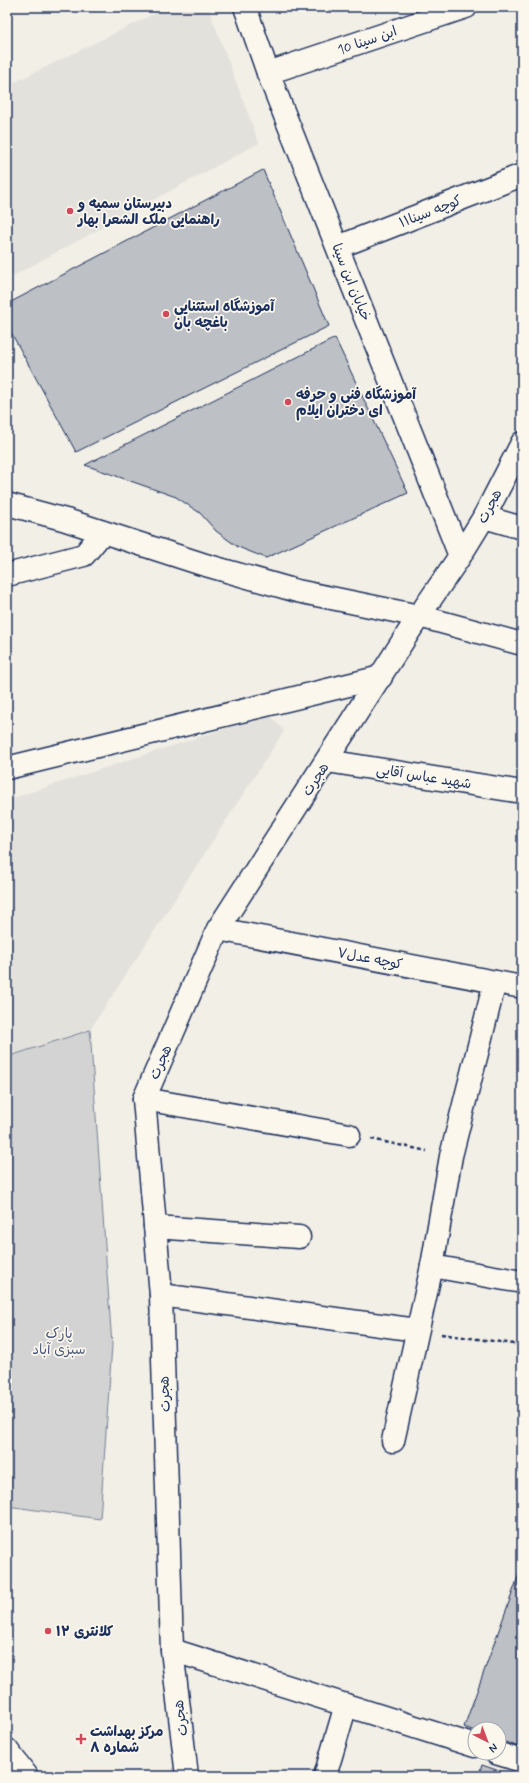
<svg xmlns="http://www.w3.org/2000/svg" width="529" height="1783" font-family="Mynerve,'Playpen Sans Arabic',sans-serif">
  <style>
    .built { fill: #e2e1dc }
    .green { fill: #d2d3d2; stroke: #768198 }
    .building { fill: #bdc0c4; stroke: #1b2f5e }
    .lines { fill: none; stroke-linecap: round; stroke-linejoin: round }
    .minor-casing { stroke: #1b2f5e; stroke-width: 25 }
    .tertiary-casing { stroke: #1b2f5e; stroke-width: 25 }
    .path { stroke: #1b2f5e; stroke-width: 2.5; stroke-dasharray: 4 3; stroke-linecap: butt }
    .minor { stroke: #fbf7ec; stroke-width: 22 }
    .tertiary { stroke: #fbf7ec; stroke-width: 22 }
    .poi-dot { fill: #d1495b; stroke: #fbf7ec; stroke-width: 1.5 }
    .labels { text-anchor: middle; stroke-width: 3.5; stroke-linejoin: round; paint-order: stroke }
    .street-label { font-size: 14px; fill: #1b2f5e; stroke: #fbf7ec }
    .poi-label { font-size: 14px; font-weight: bold; fill: #1b2f5e; stroke: #fbf7ec; text-anchor: start }
    .park-label { font-size: 14px; fill: #49587b; stroke: #fbf7ec }
  </style>
  <rect width="100%" height="100%" fill="#f2efe6"/>
  <filter id="ink" filterUnits="userSpaceOnUse"><feTurbulence type="fractalNoise" baseFrequency=".025" numOctaves="2"/><feDisplacementMap in="SourceGraphic" scale="8" xChannelSelector="R" yChannelSelector="G"/><feConvolveMatrix kernelMatrix="1 2 1 2 8 2 1 2 1" color-interpolation-filters="sRGB"/></filter>
  <g filter="url(#ink)">
    <g class="built">
      <polygon points="168,7 208,7 259,143 7,279 7,86"/>
      <polygon points="269,714 284,731 90,1030 7,1057 7,800"/>
    </g>
    <polygon class="green" points="90,1030 112,1345 100,1519 7,1506 7,1057"/>
    <g class="building">
      <polygon points="263,170 329,326 76,452 7,325 7,304"/>
      <polygon points="335,338 408,493 266,558 238,547 216,531 200,513 176,497 85,465"/>
      <polygon points="522,1566 522,1748 499,1740 499,1729 475,1729 475,1731 464,1727"/>
      <polygon points="482,1765 514,1776 478,1776"/>
    </g>
    <g class="lines">
      <g class="minor-casing">
        <g id="minor">
          <polyline points="245,7 268,73 460,556"/>
          <polyline points="268,73 466,7"/>
          <polyline points="338,247 522,175"/>
          <polyline points="7,504 66,520 202,564 297,591 419,616 522,644"/>
          <polyline points="484,517 522,528"/>
          <polyline points="7,575 84,555 103,532"/>
          <polyline points="327,761 522,792"/>
          <polyline points="7,768 381,677"/>
          <polyline points="218,929 522,987"/>
          <polyline points="144,1099 349,1135"/>
          <polyline points="155,1227 299,1237"/>
          <polyline points="432,1266 522,1282"/>
          <polyline points="161,1295 417,1330"/>
          <polyline points="393,1441 432,1266 451,1156 495,982"/>
          <polyline points="172,1650 475,1746"/>
          <polyline points="7,1750 27,1776"/>
          <polyline points="496,1753 522,1761"/>
          <polyline points="325,1776 346,1705"/>
        </g>
      </g>
      <g class="tertiary-casing">
        <polyline id="tertiary" points="187,1776 172,1650 161,1295 144,1099 218,929 419,616 460,556 484,517 522,443"/>
      </g>
      <g class="path">
        <polyline points="371,1139 427,1151"/>
        <polyline points="441,1334 522,1345"/>
      </g>
      <use href="#minor" class="minor"/>
      <use href="#tertiary" class="tertiary"/>
    </g>
  </g>
  <g class="poi-dot">
    <circle cx="70" cy="211" r="4"/>
    <circle cx="166" cy="314" r="4"/>
    <circle cx="288" cy="402" r="4"/>
    <circle cx="48" cy="1631" r="4"/>
    <path d="M79 1733h4v4h4v4h-4v4h-4v-4h-4v-4h4z"/>
  </g>
  <g class="labels">
    <g class="street-label">
      <text transform="translate(367 40) rotate(-19)" y="5">ابن سینا 10</text>
      <text transform="translate(430 211) rotate(-21)" y="5">کوچه سینا۱۱</text>
      <text transform="translate(352 282) rotate(68)" y="5">خیابان ابن سینا</text>
      <text transform="translate(489 506) rotate(-62)" y="5">هجرت</text>
      <text transform="translate(424 776) rotate(9)" y="5">شهید عباس آقایی</text>
      <text transform="translate(315 779) rotate(-57)" y="5">هجرت</text>
      <text transform="translate(370 958) rotate(11)" y="5">کوچه عدل۷</text>
      <text transform="translate(160 1062) rotate(-66)" y="5">هجرت</text>
      <text transform="translate(164 1394) rotate(-92)" y="5">هجرت</text>
      <text transform="translate(180 1718) rotate(-97)" y="5">هجرت</text>
    </g>
    <g class="poi-label">
      <text x="78" y="208">دبیرستان سمیه و<tspan x="78" dy="16">راهنمایی ملک الشعرا بهار</tspan></text>
      <text x="174" y="311">آموزشگاه استثنایی<tspan x="174" dy="16">باغچه بان</tspan></text>
      <text x="296" y="399">آموزشگاه فنی و حرفه<tspan x="296" dy="16">ای دختران ایلام</tspan></text>
      <text x="56" y="1636">کلانتری ۱۲</text>
      <text x="90" y="1736">مرکز بهداشت<tspan x="90" dy="16">شماره ۸</tspan></text>
    </g>
    <g class="park-label">
      <text x="59" y="1338">پارک<tspan x="59" dy="16">سبزی آباد</tspan></text>
    </g>
  </g>
  <rect width="529" height="1783" fill="none" stroke="#fbf7ec" stroke-width="24"/>
  <rect x="12" y="12" width="505" height="1759" fill="none" stroke="#1b2f5e" stroke-width="1.5" filter="url(#ink)"/>
  <g transform="translate(487 1741) rotate(138)"><circle r="19" fill="#fbf7ec" stroke="#a1a7b3"/>
  <path d="M0-3L7 15L0 10L-7 15Z" fill="#d1495b"/>
  <text y="-6" font-size="11" font-weight="bold" text-anchor="middle" fill="#1b2f5e">N</text>
  </g>
</svg>
